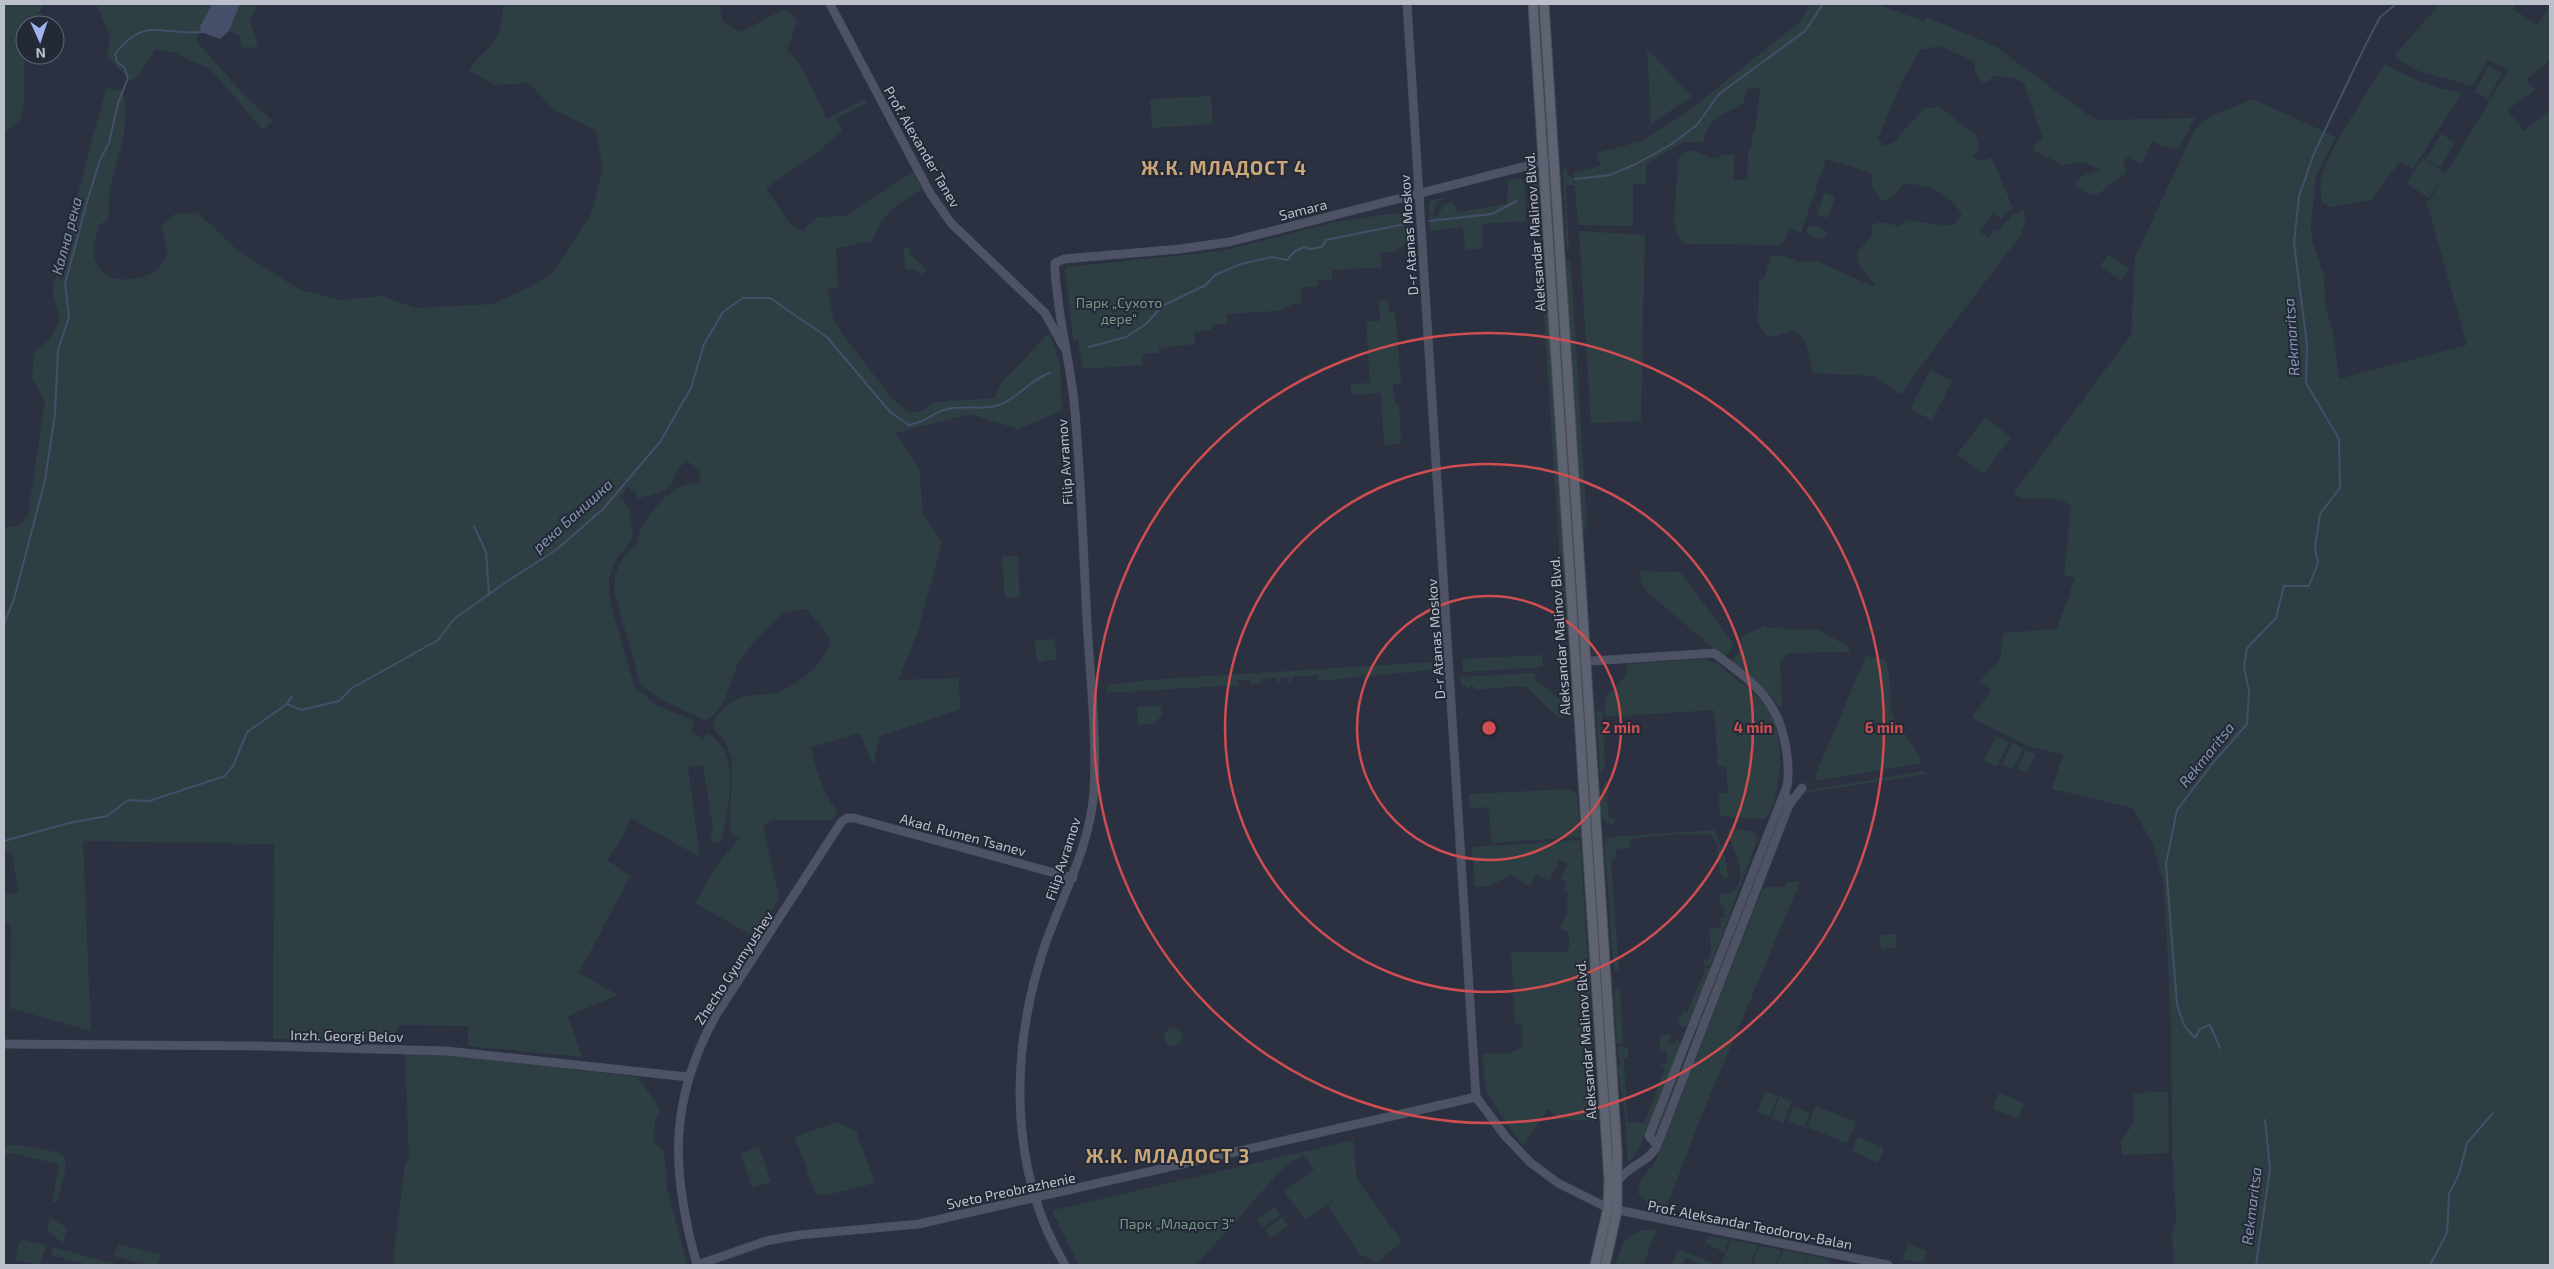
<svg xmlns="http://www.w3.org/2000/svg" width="2554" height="1269" font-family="'Exo 2',sans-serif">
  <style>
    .green { fill: #2e3f43 }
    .water { fill: #454f6a }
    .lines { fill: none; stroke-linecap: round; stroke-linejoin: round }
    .stream { stroke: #454f6a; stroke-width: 2 }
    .secondary-casing { stroke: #494d5b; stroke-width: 9 }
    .primary-casing { stroke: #494d5b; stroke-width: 11 }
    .secondary { stroke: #4d5364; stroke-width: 8 }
    .primary { stroke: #5d6371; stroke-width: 9 }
    .ring { fill: none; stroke: #d04e51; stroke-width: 2.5 }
    .labels { text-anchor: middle; stroke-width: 4; stroke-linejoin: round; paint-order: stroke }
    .street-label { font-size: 14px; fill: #bcc0cb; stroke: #232937 }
    .park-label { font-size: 14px; fill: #769983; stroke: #232937 }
    .water-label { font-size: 15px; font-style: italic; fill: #8793af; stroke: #232937 }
    .district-label { font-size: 19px; font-weight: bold; letter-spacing: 1px; fill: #cba777; stroke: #232937 }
    .centre { fill: #d04e51; stroke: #232937; stroke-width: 2.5 }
    .ring-label { font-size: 15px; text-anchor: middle; font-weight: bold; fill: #d04e51; stroke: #232937; stroke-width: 4; stroke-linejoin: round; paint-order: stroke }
  </style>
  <rect width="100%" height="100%" fill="#2b3141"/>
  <g class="green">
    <polygon points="4,4 43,4 34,25 25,25 24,104 20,121 4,133"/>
    <polygon points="96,4 212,4 196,41 247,98 273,121 263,130 211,70 175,53 155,49 140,74 131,81 107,56 110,35"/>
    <polygon points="240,4 258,4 250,21 258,47 242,48 239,36 229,31"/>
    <path d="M 503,4 L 720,4 L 722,21 L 741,32 L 784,9 L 797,20 L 787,51 L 798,61 L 827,119 L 864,99 L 868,103 L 836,118 L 842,130 L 817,153 L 766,188 L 789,223 L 803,231 L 817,217 L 845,216 L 913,172 L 922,189 C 900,202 880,215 872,241 L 836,248 L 838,288 L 827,289 L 835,324 L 890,396 L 908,412 L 922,411 L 934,402 L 995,398 L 1001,383 L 1049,333 L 1060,363 L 1062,411 L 1018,429 L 970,414 L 895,433 L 919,468 L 923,514 L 942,542 L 918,631 L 898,680 L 958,678 L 961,709 L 879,737 L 874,763 L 871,762 L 860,733 L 811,747 C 816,770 823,793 837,811 L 833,820 L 772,820 L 763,826 L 779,897 L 757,938 L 695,903 L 717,865 L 739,839 L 730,832 L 732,757 L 723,739 L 713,728 C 713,715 729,703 740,698 C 752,693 767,696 779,692 C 799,684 829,660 830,638 L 807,609 L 784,612 C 769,628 751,643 739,662 C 728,681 728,713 704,720 L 658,698 L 640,683 L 614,591 L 615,575 L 623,557 L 637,543 L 641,527 L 653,511 L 664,498 L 683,485 L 699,482 L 700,471 L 686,460 L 676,472 L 671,486 L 661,492 L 636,499 L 636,492 L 628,487 L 618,499 L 623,499 L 629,509 L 633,534 L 630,543 L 616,559 L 609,579 L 610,602 L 635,688 L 658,706 L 692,720 L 695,723 L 690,731 L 703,738 L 709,733 C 715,739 723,746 726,754 C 734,781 728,816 721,843 L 716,844 L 712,842 L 710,835 L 713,829 L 703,765 L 688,768 L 700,857 L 630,818 L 624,836 L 607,860 L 630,876 L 579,973 L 618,995 L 568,1016 L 582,1057 L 468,1046 L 468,1026 L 399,1025 L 391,1042 L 273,1039 L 274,844 L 83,841 L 91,1031 L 10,1008 L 11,925 L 4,920 L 4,895 L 18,892 L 12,852 L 4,853 L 4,528 L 19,525 L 28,515 L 45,401 L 32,379 L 34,352 L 48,341 L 60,320 L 52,291 L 106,88 L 123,91 C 134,141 104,174 109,219 L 99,225 C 97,233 93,244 94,252 C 96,285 134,284 156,271 C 161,267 165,257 168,251 L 161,226 L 175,214 L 197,212 L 236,249 L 300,290 L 341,300 L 383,296 L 415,308 L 493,304 L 531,286 L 554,272 L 591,214 L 603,168 L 595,130 L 554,110 L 529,83 L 495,85 L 469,71 C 475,59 483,54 492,45 C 500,36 503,15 503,4 Z"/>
    <path d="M 1810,4 L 1875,4 L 1924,21 L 1926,17 L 1995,46 L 2088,115 L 2099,120 L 2195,118 L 2179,148 L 2164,147 L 2152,141 L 2142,164 L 2127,157 L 2123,166 L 2127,169 L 2123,176 C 2101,187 2098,208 2074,183 L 2084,175 L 2101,170 L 2084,162 L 2063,165 L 2034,151 L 2034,145 L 2043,139 L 2024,83 L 2014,78 L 1993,76 L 1988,82 L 1983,83 L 1975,71 L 1974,61 L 1939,46 L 1920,50 L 1903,79 L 1878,138 L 1884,146 L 1894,142 L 1924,108 L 1939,107 L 1976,135 L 1980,148 L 1973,156 L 1980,161 L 1992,158 L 2013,208 L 2001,219 L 1993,213 L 1979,231 L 1989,238 L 1995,229 L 1998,231 L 2014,213 L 2015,214 L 2024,211 L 2025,225 L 2020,236 L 1909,382 L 1902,395 L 1873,376 L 1813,373 L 1804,338 L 1792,330 L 1776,336 L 1766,335 L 1758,324 L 1759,280 L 1765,277 L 1771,256 L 1780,255 L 1800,262 L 1817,261 L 1874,287 L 1875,284 L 1859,265 L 1857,253 L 1872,235 L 1872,225 L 1880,222 L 1899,226 L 1907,220 C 1923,221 1938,227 1954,224 L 1962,215 C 1951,194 1928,183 1904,184 L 1892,198 L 1882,201 L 1873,188 L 1871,173 L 1826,159 L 1801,233 L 1792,230 L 1788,231 L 1784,243 L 1778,245 L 1687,244 C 1678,240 1676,231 1674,222 L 1678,159 C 1693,144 1698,153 1713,159 L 1718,158 L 1722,155 L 1734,155 L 1734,180 L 1747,180 L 1748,151 L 1751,149 L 1752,134 L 1755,131 L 1760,89 L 1747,88 L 1743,103 C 1724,116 1709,115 1703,142 L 1683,142 L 1646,164 L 1646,184 L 1633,184 L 1633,226 L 1578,225 L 1574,173 L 1601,166 L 1597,153 L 1641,141 L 1685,114 L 1802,20 Z"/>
    <path d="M 2440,4 L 2515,4 L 2513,9 L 2537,25 L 2550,7 L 2550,60 L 2526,80 L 2535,90 L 2507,110 L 2524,131 L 2550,110 L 2550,1265 L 2174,1265 L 2172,1237 L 2176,1218 L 2172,1154 L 2171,1021 L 2164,884 L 2153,845 L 2133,808 L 2052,789 L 2063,755 L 2028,746 L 1972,718 L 1991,690 L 1979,682 L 2000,660 L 2003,633 L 2057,629 L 2075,578 L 2064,575 L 2071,506 C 2051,492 2033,505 2013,494 L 2131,335 L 2135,257 L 2195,129 L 2211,116 L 2253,99 L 2336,137 L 2316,176 L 2311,224 L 2312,241 L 2324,276 L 2325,304 L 2334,337 L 2339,379 L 2467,345 L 2426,200 L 2430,200 L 2508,70 L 2488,60 L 2472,86 L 2418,71 L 2394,56 Z"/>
    <polygon points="1647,49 1692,96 1651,124 1647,48"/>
    <path d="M 2385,64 C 2408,78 2436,89 2462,93 L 2413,169 L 2400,161 L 2371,200 L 2329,207 L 2322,202 C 2321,193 2319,184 2322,175 C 2334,140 2365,97 2385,64 Z"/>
    <polygon points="2488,66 2502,73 2488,99 2475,92"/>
    <polygon points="1211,96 1213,124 1152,128 1150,99"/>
    <polygon points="2441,134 2455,142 2440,167 2426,159"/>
    <polygon points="2423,158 2446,174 2429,198 2406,183"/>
    <polygon points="1566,162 1567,175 1573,177 1574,185 1566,185 1569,254 1566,247 1563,172"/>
    <polygon points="1533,171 1540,176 1541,187 1538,201 1534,199"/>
    <polygon points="1521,178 1525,184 1526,221 1482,224 1483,249 1465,250 1463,227 1430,231 1429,203 1432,200 1451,197 1436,202 1433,217 1438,216 1444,204 1452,201 1458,212 1507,204 1508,181"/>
    <polygon points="1826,193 1835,197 1828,216 1825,218 1817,214 1824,194"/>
    <polygon points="1410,211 1410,241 1395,252 1380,253 1382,267 1332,270 1332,279 1318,280 1318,286 1301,287 1302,303 1293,304 1278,311 1227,314 1227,324 1212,324 1212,330 1195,332 1195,344 1159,348 1159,353 1142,354 1142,365 1083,369 1078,340 1073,340 1065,270 1067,267 1221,251 1335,222"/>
    <polygon points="1811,225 1825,230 1827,236 1821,240 1810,236 1806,229"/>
    <polygon points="1579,231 1645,235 1641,421 1591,423"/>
    <polygon points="906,246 911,250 909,253 926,270 921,275 915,269 905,269 904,249"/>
    <polygon points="2108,255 2129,269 2121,281 2100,266"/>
    <polygon points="1567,261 1570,261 1572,281 1587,524 1582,539 1566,286"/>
    <polygon points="1547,268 1567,579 1560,564 1542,282"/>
    <polygon points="1379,300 1388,300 1389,312 1395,312 1401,383 1393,384 1395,404 1399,404 1401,444 1384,445 1381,393 1351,395 1351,384 1370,383 1366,322 1380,321"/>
    <polygon points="1930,370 1952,381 1932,420 1910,409"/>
    <polygon points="1985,418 2011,437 1983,474 1957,454"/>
    <polygon points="1018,556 1020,597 1005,598 1002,557"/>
    <polygon points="1639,571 1680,572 1733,643 1731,650 1724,657 1647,592 1641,582"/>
    <polygon points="1562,581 1567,593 1569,630 1564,632"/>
    <polygon points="1765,625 1765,628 1819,630 1849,647 1849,652 1788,653 1784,659 1780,660 1782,705 1779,706 1765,690 1731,663 1741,649 1742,636"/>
    <polygon points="1055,639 1056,660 1047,661 1045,641 1046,661 1037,661 1035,640"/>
    <polygon points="1542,655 1543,667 1463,672 1462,659"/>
    <polygon points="1866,656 1885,659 1889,672 1891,710 1895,720 1920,756 1920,763 1817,781 1815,776"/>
    <path d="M 1705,659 C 1718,662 1727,671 1737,680 C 1746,687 1756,694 1763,703 C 1781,724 1783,762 1777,788 C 1775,798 1772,813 1764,820 L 1720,816 L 1719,794 L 1728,793 L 1726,766 L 1718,766 L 1714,710 L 1605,717 L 1604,699 L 1626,676 L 1627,664 Z"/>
    <polygon points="1430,662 1435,666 1431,670 1317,681 1319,675 1293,677 1291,682 1288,682 1290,677 1280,678 1280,683 1277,683 1276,678 1262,679 1260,684 1251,685 1250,680 1237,680 1238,685 1107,693 1107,685 1147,680"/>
    <polygon points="1534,673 1535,679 1570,708 1571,712 1562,718 1556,715 1526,687 1518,686 1475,690 1474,686 1469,687 1467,690 1466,685 1461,685 1460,677"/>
    <polygon points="1161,706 1162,714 1155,724 1138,725 1137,707"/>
    <polygon points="1596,711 1602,711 1605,765 1600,775"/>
    <polygon points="1996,736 2009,742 1997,767 1984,761"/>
    <polygon points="2013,743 2023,749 2013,770 2002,764"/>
    <polygon points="2026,750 2036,754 2027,773 2018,769"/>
    <polygon points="1924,771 1926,774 1804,793 1805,791"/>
    <path d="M 1606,779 L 1609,818 L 1615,819 L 1615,825 C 1594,824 1600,791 1606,779 Z"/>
    <polygon points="1570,789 1577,795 1581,837 1491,843 1489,810 1484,807 1470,808 1469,794"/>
    <path d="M 1736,829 L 1751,831 L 1756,835 L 1757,841 L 1710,967 L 1704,965 L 1704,960 L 1709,959 L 1711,946 L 1709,929 L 1721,928 L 1720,918 L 1725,917 L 1724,905 L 1720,905 L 1719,894 L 1733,892 C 1751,874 1733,852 1728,832 L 1729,829 Z"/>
    <path d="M 1715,830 L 1725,857 L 1728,877 L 1726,879 C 1713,874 1725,843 1710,835 L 1680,834 L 1634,838 L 1630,840 L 1630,847 L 1616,850 L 1616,859 L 1611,860 L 1619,972 L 1614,970 L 1604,843 L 1608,837 Z"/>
    <path d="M 1580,840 L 1593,1039 L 1589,1045 L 1591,1066 L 1596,1066 L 1596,1068 L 1593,1069 L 1593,1074 L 1595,1074 L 1598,1121 L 1559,1119 L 1548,1109 L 1523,1145 L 1506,1123 L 1486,1091 L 1482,1054 C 1496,1053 1514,1056 1523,1045 L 1522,1026 L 1515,1022 L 1511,952 L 1566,952 L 1570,944 L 1568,932 L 1560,928 L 1568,910 L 1566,900 L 1569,893 L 1563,890 L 1567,882 L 1561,879 L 1568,864 L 1559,860 L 1550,881 L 1535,875 L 1530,887 L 1512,875 L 1489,886 L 1475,887 L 1472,847 Z"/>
    <polygon points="1761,862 1763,862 1698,1030 1695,1029"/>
    <polygon points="1786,882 1800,882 1701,1117 1664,1213 1655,1210 1638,1193 1641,1180 1657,1159 1763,887 1785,887"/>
    <polygon points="1896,934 1896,948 1881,949 1880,935"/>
    <polygon points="1706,967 1710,969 1687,1026 1683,1028 1679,1027 1678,1017 1682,1017 1682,1011 1687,1013"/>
    <polygon points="1620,988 1623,1043 1617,1044 1614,994 1616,989"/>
    <circle cx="1173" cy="1037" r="9"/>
    <path d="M 1664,1034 L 1671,1036 L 1669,1042 L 1675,1044 L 1677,1039 L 1680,1045 C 1671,1068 1643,1152 1628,1163 L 1625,1115 L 1617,1065 L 1621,1064 L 1617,1048 L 1622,1046 L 1628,1048 L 1628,1057 L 1624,1058 L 1627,1122 L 1644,1123 L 1665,1069 L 1661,1064 L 1667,1063 L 1667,1051 L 1660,1051 L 1660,1036 Z"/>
    <polygon points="1687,1049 1656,1138 1652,1137"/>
    <polygon points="405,1053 442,1054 638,1077 661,1111 655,1120 653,1141 664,1151 667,1187 687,1265 393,1265 404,1170 409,1156"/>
    <polygon points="1766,1091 1778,1096 1769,1117 1757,1112"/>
    <polygon points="2168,1092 2169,1153 2122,1155 2121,1142 2134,1122 2133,1093"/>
    <polygon points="1999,1093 2024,1103 2018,1119 1993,1109"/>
    <polygon points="1780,1096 1792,1101 1783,1123 1771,1118"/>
    <polygon points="1816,1106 1856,1122 1847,1143 1807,1127"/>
    <polygon points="1793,1107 1810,1113 1804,1127 1788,1121"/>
    <polygon points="837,1122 856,1131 875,1183 826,1195 816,1195 795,1137"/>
    <polygon points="1858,1137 1884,1148 1878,1163 1852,1151"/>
    <polygon points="1353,1140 1357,1179 1402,1242 1377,1262 1359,1254 1328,1206 1335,1199 1305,1220 1284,1191 1314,1170 1303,1155 1283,1168 1196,1265 1079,1265 1053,1213 1054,1210"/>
    <polygon points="17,1145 56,1152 64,1157 66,1166 58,1199 55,1202 52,1202 59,1164 11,1153 4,1157 4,1146"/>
    <polygon points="759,1147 771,1182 752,1188 741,1153"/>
    <polygon points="1274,1207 1280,1215 1263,1228 1257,1220"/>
    <polygon points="50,1217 67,1228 63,1243 47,1231"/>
    <polygon points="1282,1217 1288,1226 1271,1238 1265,1230"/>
    <path d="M 1657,1228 L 1643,1265 L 1615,1265 C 1624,1238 1626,1232 1657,1228 Z"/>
    <polygon points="1708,1236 1729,1240 1724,1252 1705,1243"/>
    <polygon points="25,1240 46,1246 40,1265 15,1260 19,1243"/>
    <polygon points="1731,1240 1758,1245 1750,1265 1721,1265"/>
    <polygon points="118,1244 145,1251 141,1264 114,1256"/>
    <polygon points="1908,1244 1927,1251 1923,1263 1902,1259"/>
    <polygon points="1759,1246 1781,1250 1775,1265 1760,1265 1753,1262"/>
    <polygon points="53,1247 118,1265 88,1265 51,1255"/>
    <polygon points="1678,1249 1718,1265 1702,1265 1685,1258 1682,1265 1672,1265"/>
    <polygon points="1783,1250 1807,1255 1803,1265 1777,1265"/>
    <polygon points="145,1251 161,1255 158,1265 142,1264"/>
    <polygon points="1808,1255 1828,1259 1829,1265 1804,1265"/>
  </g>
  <polygon class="water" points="212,4 240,4 229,31 220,39 201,32 200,27"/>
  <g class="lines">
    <g class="stream">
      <polyline points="1575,179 1610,175 1636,164 1670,145 1697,125 1719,94 1805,31 1823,4"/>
      <polyline points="1429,221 1492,214 1517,201"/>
      <polyline points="1089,347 1126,337 1146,324 1162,306 1206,285 1215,275 1241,264 1272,257 1287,260 1294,252 1304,247 1310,249 1322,247 1326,240 1405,224"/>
      <polyline points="474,526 486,552 489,595"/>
      <path d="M 4,623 L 14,599 L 45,480 L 55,414 L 58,350 L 69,317 L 65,284 L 88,198 L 100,160 L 109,143 L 118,103 L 128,78 L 125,68 L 117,62 L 115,54 C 145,15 161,36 202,32"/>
      <polyline points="287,703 292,697"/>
      <path d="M 4,841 L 69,823 L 107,816 L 128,800 L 149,801 L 225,776 L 233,766 L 247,732 L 287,704 L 301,710 L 339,701 L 352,688 L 438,640 L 454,619 L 506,582 L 556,550 L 603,509 L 660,442 L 691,388 L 704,344 L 723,312 L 743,298 L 770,298 L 827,337 L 890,412 L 909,425 C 928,422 932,412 948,409 C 965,405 986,411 1002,404 C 1020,396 1031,379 1050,373"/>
      <polyline points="2220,1048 2210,1025 2200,1029 2195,1038 2185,1027 2177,1005 2166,864 2177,810 2212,764 2247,724 2249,691 2244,667 2247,648 2276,618 2284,586 2309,586 2318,563 2315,548 2320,514 2340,488 2339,439 2306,383 2307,345 2294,243 2299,196 2315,151 2364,48 2380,17 2396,4"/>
      <polyline points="2256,1265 2270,1169 2265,1120"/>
      <polyline points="2430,1265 2447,1233 2449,1194 2459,1174 2467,1143 2493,1113"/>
    </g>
    <g class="secondary-casing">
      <g id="secondary">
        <polyline points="830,4 930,193 951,223 1045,313 1063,346"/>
        <polyline points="1407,4 1476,1097 1506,1137 1531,1163 1558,1183 1608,1208 1888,1265"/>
        <path d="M 1576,662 L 1714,653 C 1752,682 1778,698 1786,748 C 1788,760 1789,774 1787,786 L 1649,1136 L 1654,1142 L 1659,1140"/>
        <polyline points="1789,805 1802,788"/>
        <path d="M 1073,878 L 854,818 L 847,818 L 842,821 L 716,1015 C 668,1101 671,1172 697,1265 L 766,1241 L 799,1235 L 919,1224 L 1476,1097"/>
        <polyline points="4,1044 260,1046 447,1051 688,1077"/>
        <path d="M 1618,1181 C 1629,1165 1647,1163 1656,1148 L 1789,805 L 1785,792"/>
        <path d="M 1065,1265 C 1007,1168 1010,1047 1046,942 C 1064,892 1090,846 1094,791 C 1097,737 1090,675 1087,621 C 1083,548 1081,474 1074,401 C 1070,366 1062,333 1058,299 C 1057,287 1054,275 1055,263 L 1064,259 L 1180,249 L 1229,242 L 1554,159"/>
      </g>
    </g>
    <g class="primary-casing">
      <g id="primary">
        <polyline points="1533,4 1609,1181 1608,1208 1595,1265"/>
        <polyline points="1544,4 1617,1151 1617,1211 1605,1265"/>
      </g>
    </g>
    <use href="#secondary" class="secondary"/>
    <use href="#primary" class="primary"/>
  </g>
  <g class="ring">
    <circle cx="1489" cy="728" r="132"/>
    <circle cx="1489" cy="728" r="264"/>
    <circle cx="1489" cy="728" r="395"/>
  </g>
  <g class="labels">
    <g class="street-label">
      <text transform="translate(922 147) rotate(60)" y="5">Prof. Alexander Tanev</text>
      <text transform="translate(1303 210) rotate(-14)" y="5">Samara</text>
      <text transform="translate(1535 232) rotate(-94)" y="5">Aleksandar Malinov Blvd.</text>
      <text transform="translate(1409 235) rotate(-94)" y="5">D-r Atanas Moskov</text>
      <text transform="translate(1065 462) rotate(-94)" y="5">Filip Avramov</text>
      <text transform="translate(1560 636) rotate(-94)" y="5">Aleksandar Malinov Blvd.</text>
      <text transform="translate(1436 639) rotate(-94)" y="5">D-r Atanas Moskov</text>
      <text transform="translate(963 835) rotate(15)" y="5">Akad. Rumen Tsanev</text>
      <text transform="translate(1063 859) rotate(-72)" y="5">Filip Avramov</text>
      <text transform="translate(734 968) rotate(-57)" y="5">Zhecho Gyumyushev</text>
      <text transform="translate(347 1036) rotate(1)" y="5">Inzh. Georgi Belov</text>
      <text transform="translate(1586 1040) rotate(-94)" y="5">Aleksandar Malinov Blvd.</text>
      <text transform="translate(1011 1191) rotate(-12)" y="5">Sveto Preobrazhenie</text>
      <text transform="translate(1750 1225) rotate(11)" y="5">Prof. Aleksandar Teodorov-Balan</text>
    </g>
    <g class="park-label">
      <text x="1119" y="308">Парк „Сухото<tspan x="1119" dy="16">дере“</tspan></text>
      <text x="1177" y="1229">Парк „Младост 3“</text>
    </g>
    <g class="water-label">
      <text transform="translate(67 236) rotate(-75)" y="5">Кална река</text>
      <text transform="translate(2292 337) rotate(-94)" y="5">Rekmaritsa</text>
      <text transform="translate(573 516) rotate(-42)" y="5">река Банишка</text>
      <text transform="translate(2207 755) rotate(-51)" y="5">Rekmaritsa</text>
      <text transform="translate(2252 1206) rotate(-83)" y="5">Rekmaritsa</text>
    </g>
    <g class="district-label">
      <text x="1224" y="175">Ж.К. МЛАДОСТ 4</text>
      <text x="1168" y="1163">Ж.К. МЛАДОСТ 3</text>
    </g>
  </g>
  <circle cx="1489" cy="728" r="8" class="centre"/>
  <g class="ring-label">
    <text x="1621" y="733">2 min</text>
    <text x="1753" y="733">4 min</text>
    <text x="1884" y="733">6 min</text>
  </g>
  <rect width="2554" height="1269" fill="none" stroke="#bcc0cb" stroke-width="10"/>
  <g transform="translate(40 40) rotate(177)"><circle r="24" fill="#232937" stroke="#606572"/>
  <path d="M0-4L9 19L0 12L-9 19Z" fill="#9fb3ed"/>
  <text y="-8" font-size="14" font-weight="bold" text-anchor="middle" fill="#bcc0cb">N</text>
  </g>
</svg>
